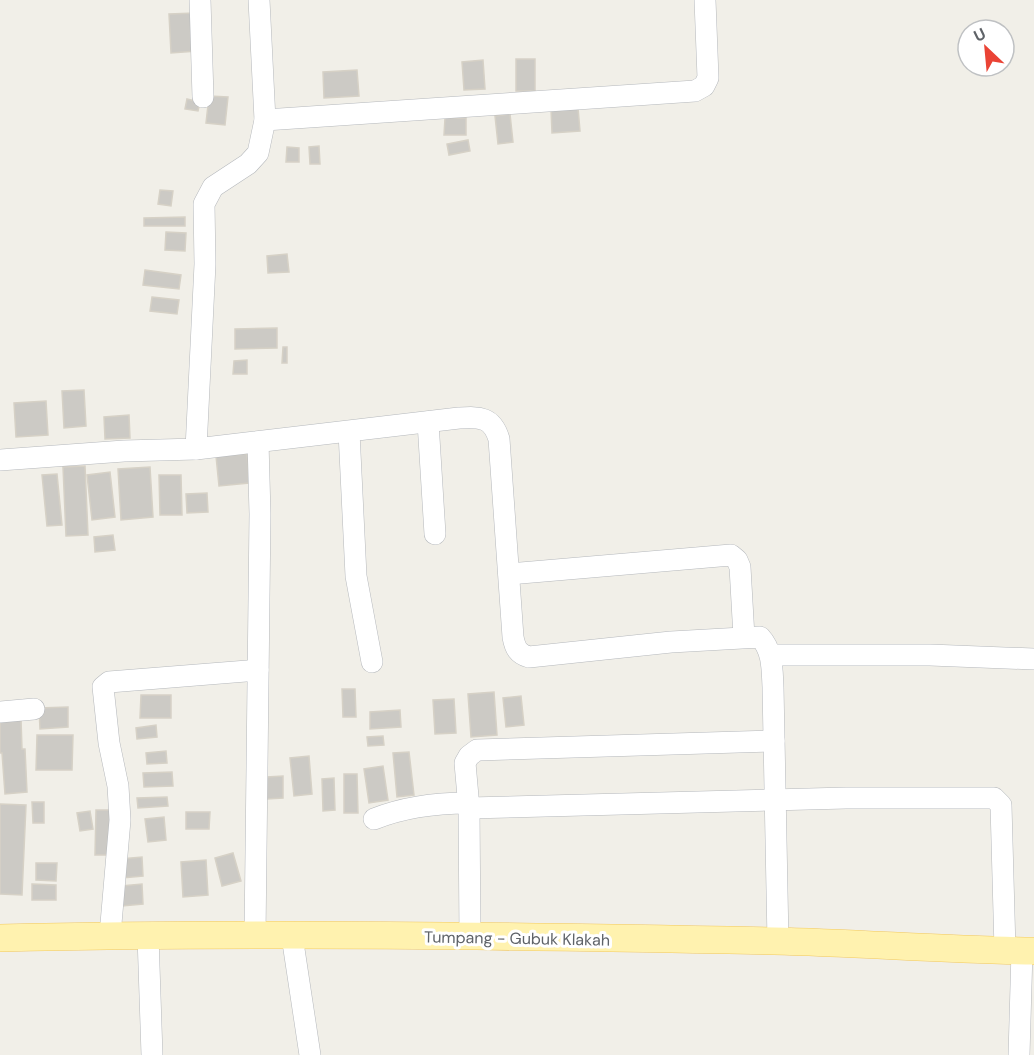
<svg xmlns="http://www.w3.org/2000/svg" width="1034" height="1055" font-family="'DM Sans',sans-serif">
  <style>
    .building { fill: #cccac5; stroke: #d6d1c6; stroke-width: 1.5 }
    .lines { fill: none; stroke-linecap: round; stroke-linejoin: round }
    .minor-casing { stroke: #b5b8bc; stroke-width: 22 }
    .major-casing { stroke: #f2c960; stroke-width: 28 }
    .minor { stroke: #fff; stroke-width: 21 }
    .major { stroke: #fff2af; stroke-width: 27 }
    .labels { text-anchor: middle; stroke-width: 6; stroke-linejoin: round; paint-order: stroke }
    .street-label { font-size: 16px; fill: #5f6368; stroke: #fff }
  </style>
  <rect width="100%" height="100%" fill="#f1efe8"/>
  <g class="building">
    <polygon points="195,13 197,51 171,53 169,14"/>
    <rect x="516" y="59" width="19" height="32"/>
    <polygon points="483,60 485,89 464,90 462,62"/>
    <polygon points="357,70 359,96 324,98 323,72"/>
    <polygon points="209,96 228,97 225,125 206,123"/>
    <polygon points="187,99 200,102 198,111 185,109"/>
    <polygon points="578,108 580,131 552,133 551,109"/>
    <polygon points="510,114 513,142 498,144 495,116"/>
    <polygon points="445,118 466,118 466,135 444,135"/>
    <polygon points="468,140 470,151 449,155 447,144"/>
    <polygon points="319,146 320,164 310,164 309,147"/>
    <polygon points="287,147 299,148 299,162 286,162"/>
    <polygon points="160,190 173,191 171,206 158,204"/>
    <polygon points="185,217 185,226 144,226 144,218"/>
    <polygon points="166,232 186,233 185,251 165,250"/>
    <polygon points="287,254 289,272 268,273 267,256"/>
    <polygon points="145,270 181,275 179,289 143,285"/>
    <polygon points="152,297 179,300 177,314 150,311"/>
    <polygon points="277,328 277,348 235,349 235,329"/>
    <polygon points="283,347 287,347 287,363 282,363"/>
    <polygon points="247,360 247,374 233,374 234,361"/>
    <polygon points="84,390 86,426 64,428 62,391"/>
    <polygon points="46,401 48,435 16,437 14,403"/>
    <polygon points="129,415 130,438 105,439 104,417"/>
    <polygon points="247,454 249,483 219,486 216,456"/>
    <polygon points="85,466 88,535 66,536 63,467"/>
    <polygon points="150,467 153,517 121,520 118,469"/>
    <polygon points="110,472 115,517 92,520 87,475"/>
    <polygon points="57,474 62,525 47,526 42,475"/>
    <polygon points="159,475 181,475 182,515 160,515"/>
    <polygon points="207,493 208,512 187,513 186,494"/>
    <polygon points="113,535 115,550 95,552 94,537"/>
    <polygon points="342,689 355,689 356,717 343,717"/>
    <polygon points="494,692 497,735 471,737 468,694"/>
    <polygon points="141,695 171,695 171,718 140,718"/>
    <polygon points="521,696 524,725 506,727 503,698"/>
    <polygon points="454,699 456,733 435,734 433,700"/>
    <polygon points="68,707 68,727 40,729 39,708"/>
    <polygon points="400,710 401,727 370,729 370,712"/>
    <polygon points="21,719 22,749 25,749 27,792 5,794 2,753 0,753 0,720"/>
    <polygon points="156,725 157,737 137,739 136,728"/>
    <polygon points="37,735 73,735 72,770 36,770"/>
    <polygon points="383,736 384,745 368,746 367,737"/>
    <polygon points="166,751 167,763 147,764 146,753"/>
    <polygon points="409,752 414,795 397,797 393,753"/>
    <polygon points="309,756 312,794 294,796 290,758"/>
    <polygon points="383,766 388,800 369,803 364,769"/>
    <polygon points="172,772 173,786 144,787 143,773"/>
    <polygon points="344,774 357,774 358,813 344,813"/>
    <polygon points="283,776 283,798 267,799 267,777"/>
    <polygon points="334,778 335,810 323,811 322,779"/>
    <polygon points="167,797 168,806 138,808 137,798"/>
    <polygon points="32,802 44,802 44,823 33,823"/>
    <polygon points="0,804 26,805 22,895 0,894"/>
    <polygon points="96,810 110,810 109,855 95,855"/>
    <polygon points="90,811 93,829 80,831 77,813"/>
    <polygon points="186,812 210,812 209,829 186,829"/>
    <polygon points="164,817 166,840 148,842 145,819"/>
    <polygon points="233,853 241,881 222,886 215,858"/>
    <polygon points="142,857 143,876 122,878 120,859"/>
    <polygon points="206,860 208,895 183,897 181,862"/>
    <polygon points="36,863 57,863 56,881 36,880"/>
    <polygon points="32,884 56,885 56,900 32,900"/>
    <polygon points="142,884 143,904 122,906 121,886"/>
  </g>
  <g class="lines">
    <g class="minor-casing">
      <g id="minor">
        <polyline points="200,0 203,97"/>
        <polyline points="265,120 695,91 704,86 708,78 705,0"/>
        <polyline points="428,422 435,534"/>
        <polyline points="349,432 356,576 372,662"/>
        <path d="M 196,449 L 459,418 C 479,417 492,416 499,439 L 513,637 C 515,648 518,654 529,657 L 671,642 L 760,637 C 773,651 772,669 773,687 L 778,941"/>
        <polyline points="0,460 124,451 196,449 205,264 204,204 213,187 248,164 258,153 265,120 259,0"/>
        <polyline points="509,574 731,555 737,560 740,567 744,637"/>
        <polyline points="771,655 930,655 1034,659"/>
        <polyline points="0,712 34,709"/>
        <polyline points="469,808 846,798 994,798 1001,805 1005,950"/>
        <path d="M 374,819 C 404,807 436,803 468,803"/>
        <polyline points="110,935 120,820 118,786 109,743 103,687 109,682 258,670"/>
        <polyline points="148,936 152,1055"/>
        <polyline points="255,936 260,514 258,442"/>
        <polyline points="292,936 310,1055"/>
        <polyline points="470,937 469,808 465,763 469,756 477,750 774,741"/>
        <polyline points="1019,1055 1022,951"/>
      </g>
    </g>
    <g class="major-casing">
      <path id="major" d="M 0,938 C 258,932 516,936 774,941 C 861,943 947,950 1034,951"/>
    </g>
    <use href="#minor" class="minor"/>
    <use href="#major" class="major"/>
  </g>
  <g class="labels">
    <g class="street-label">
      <text transform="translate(517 938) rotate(1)" y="6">Tumpang - Gubuk Klakah</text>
    </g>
  </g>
  <g transform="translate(986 48) rotate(334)"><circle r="28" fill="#ffffff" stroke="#bfc1c3" stroke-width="1.5"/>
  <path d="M0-4.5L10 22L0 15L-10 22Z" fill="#ea4335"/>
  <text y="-9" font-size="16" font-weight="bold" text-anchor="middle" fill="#5f6368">U</text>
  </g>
</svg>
